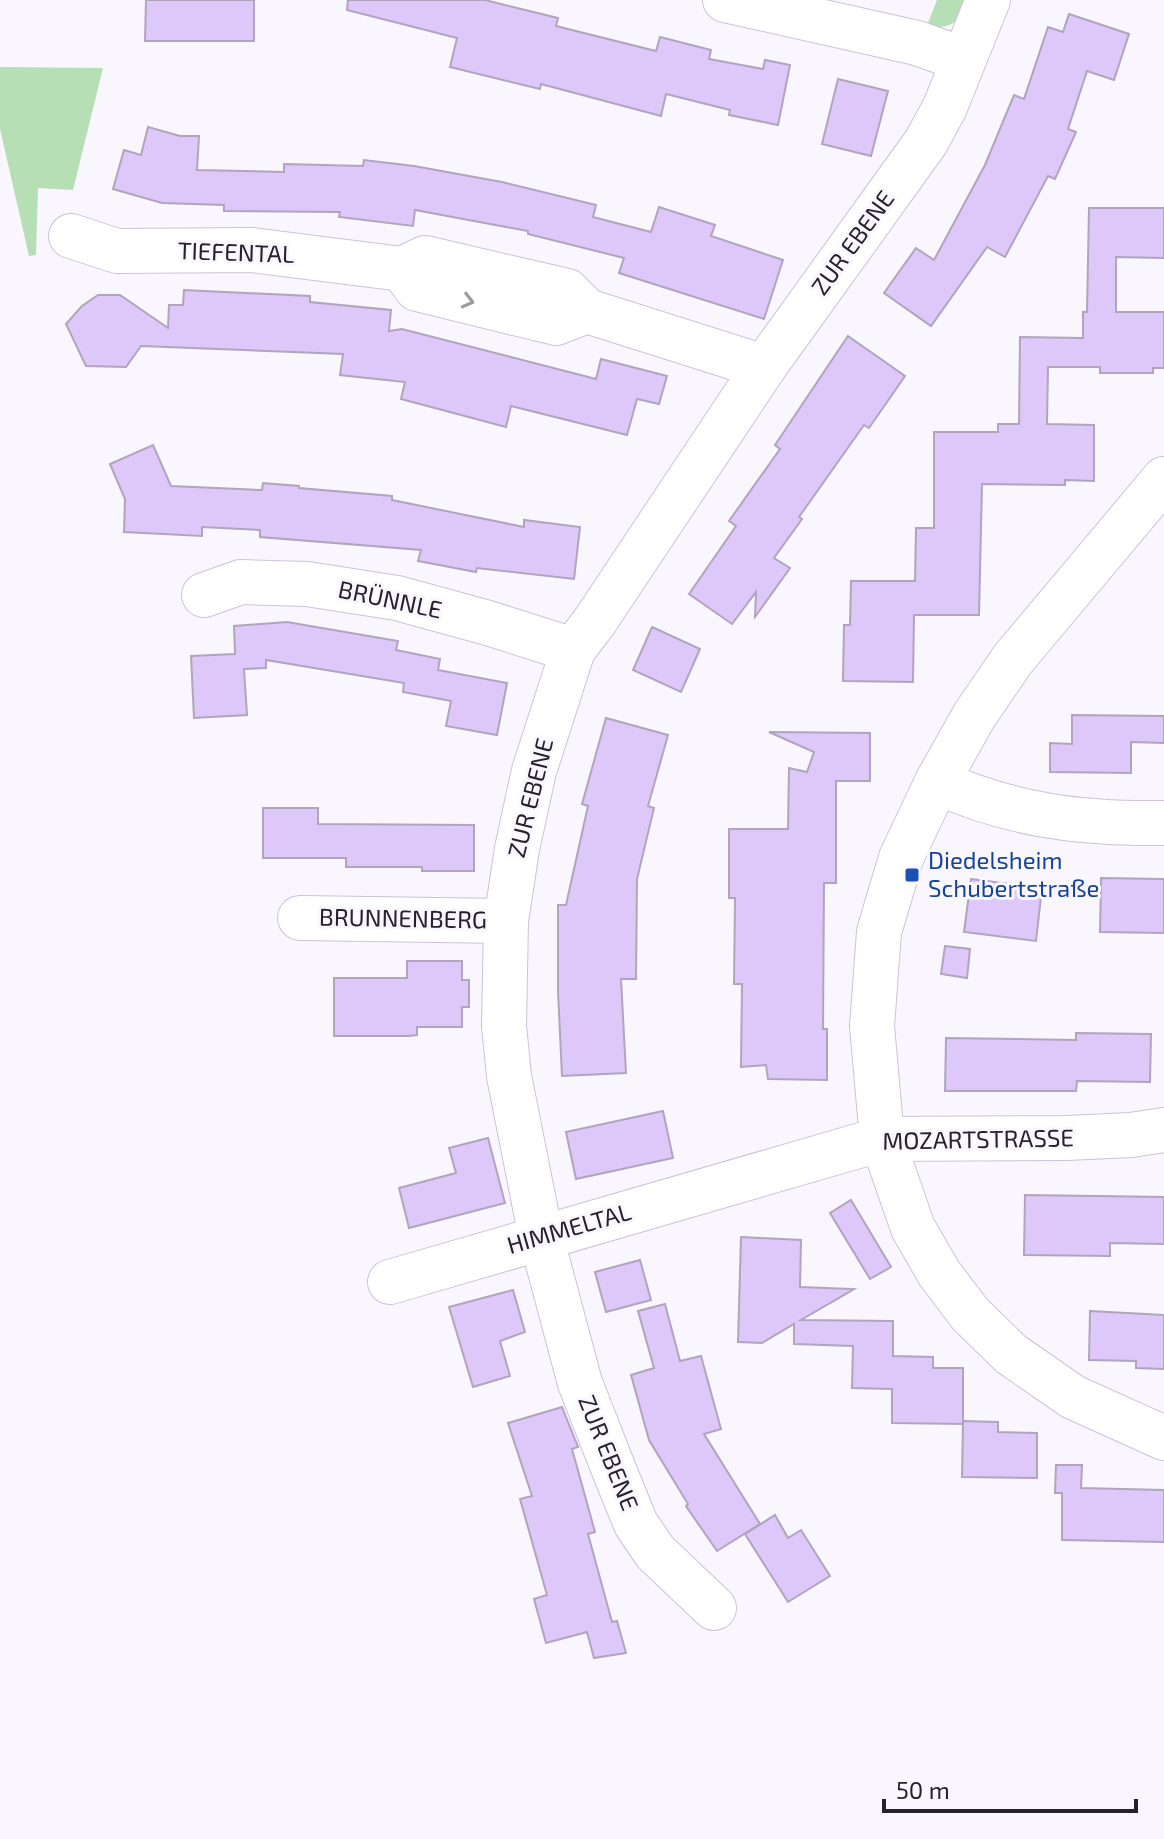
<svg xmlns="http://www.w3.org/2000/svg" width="1164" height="1839" font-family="'Exo 2',sans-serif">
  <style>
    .green { fill: #b7dfb6 }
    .building { fill: #dec7f9; stroke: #b0a4be; stroke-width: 2 }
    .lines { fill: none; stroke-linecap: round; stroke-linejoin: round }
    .minor-casing { stroke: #cdc1dc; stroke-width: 46 }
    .minor { stroke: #fff; stroke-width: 44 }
    .oneway { stroke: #9d9ba0 }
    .transit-dot { fill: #1a4fb4; stroke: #f9f7fd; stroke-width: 3 }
    .labels { text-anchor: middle; stroke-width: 6; stroke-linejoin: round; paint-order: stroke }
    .street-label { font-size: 24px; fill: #26212c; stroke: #f9f7fd }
    .transit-label { font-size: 24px; fill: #164399; stroke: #f9f7fd; text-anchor: start }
  </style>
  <rect width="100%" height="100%" fill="#f9f7fd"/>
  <g class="green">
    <path d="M 937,0 L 973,0 C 959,22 953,28 926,28 Z"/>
    <polygon points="0,67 103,68 73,190 38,188 36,255 29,256 0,129"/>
  </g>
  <g class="building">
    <polygon points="146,0 254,0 254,41 145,41"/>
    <polygon points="348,0 485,0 558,18 556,26 656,51 660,37 711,50 709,59 763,69 765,60 790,65 778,125 729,115 730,110 666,94 661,116 541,84 540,89 450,67 457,38 347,10"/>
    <polygon points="1069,14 1129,34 1114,80 1087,71 1068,129 1076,132 1055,179 1048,176 1005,257 987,247 931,326 884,293 916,248 934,260 985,165 1014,95 1024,99 1048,27 1063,32"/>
    <polygon points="838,79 888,91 871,156 822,144"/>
    <polygon points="148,127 180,136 199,136 197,170 284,172 284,164 363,166 364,160 414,166 502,182 596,205 593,217 651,232 659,207 715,225 711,236 783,260 764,319 619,273 624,258 528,234 528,231 415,210 413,226 339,217 340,212 224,211 224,205 162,203 113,189 124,150 141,155"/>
    <polygon points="1089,208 1164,208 1164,258 1116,257 1116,312 1164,312 1164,368 1153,368 1153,373 1100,373 1100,367 1048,367 1047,424 1094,425 1094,481 1065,480 1065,485 982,484 979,615 914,615 913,682 843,681 844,625 850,625 851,581 915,581 916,528 934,528 934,432 998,432 998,424 1019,424 1020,337 1083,338 1083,312 1087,312"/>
    <polygon points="184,290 310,296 310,302 391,310 389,331 402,329 596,379 601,359 667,376 659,404 637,399 627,435 511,406 506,427 401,399 405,382 340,375 343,354 141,346 126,367 86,366 66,324 82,306 98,295 120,295 168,328 169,305 183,305"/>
    <polygon points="848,336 905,376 869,428 864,425 799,517 802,519 774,558 790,568 755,617 756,592 732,624 689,594 736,526 729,521 780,449 775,445"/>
    <polygon points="153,445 171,486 262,490 263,483 299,486 299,488 392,496 392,500 524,527 524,520 580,527 574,579 477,568 476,572 418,561 421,550 260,537 260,530 202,527 202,536 124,532 125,499 110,464"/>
    <polygon points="287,622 398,641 396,650 440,659 438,670 507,683 497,735 446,726 451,701 403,692 404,683 266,660 266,668 244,669 247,715 194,718 191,656 235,654 234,626"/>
    <polygon points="652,627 700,649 681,692 633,670"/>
    <polygon points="1072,715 1164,716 1164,743 1131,742 1131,773 1050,772 1050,743 1072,744"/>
    <polygon points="606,718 668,735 648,806 654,808 637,879 636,979 621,979 626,1073 562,1076 558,991 558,905 566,905 588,806 582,804"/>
    <polygon points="769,732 870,733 870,781 836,781 836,883 824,883 823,1029 827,1029 827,1080 768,1079 766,1065 741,1067 742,984 734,984 735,898 729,898 729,829 788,829 789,768 807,772 814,752"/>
    <polygon points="263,808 318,808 318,824 474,825 474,871 422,871 422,867 346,867 346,858 263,858"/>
    <polygon points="1101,878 1164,879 1164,933 1100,932"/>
    <polygon points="971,879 1042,888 1036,941 964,932"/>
    <polygon points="945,946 970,949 967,978 941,974"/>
    <polygon points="407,961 462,961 462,980 469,980 469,1007 462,1007 462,1027 417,1027 417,1035 408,1036 334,1036 334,978 407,978"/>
    <polygon points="1076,1033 1151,1034 1150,1082 1077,1081 1076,1091 945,1091 946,1038 1076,1040"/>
    <polygon points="663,1111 673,1158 576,1179 566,1132"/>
    <polygon points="488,1138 505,1203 409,1228 399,1188 456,1173 449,1148"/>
    <polygon points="1025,1195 1164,1197 1164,1244 1110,1243 1110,1256 1024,1255"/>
    <polygon points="851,1200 891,1267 870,1279 830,1213"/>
    <polygon points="741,1237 801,1240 800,1287 854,1289 801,1320 893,1321 893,1356 933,1357 933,1368 963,1368 963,1424 892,1423 892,1389 852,1388 853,1346 794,1344 794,1324 762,1343 738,1342"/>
    <polygon points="640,1260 651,1300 606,1312 595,1272"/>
    <polygon points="513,1290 525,1332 500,1341 510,1376 473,1387 449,1307"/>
    <polygon points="665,1304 680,1361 701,1356 721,1429 704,1434 760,1524 717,1551 686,1506 688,1504 649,1440 631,1375 654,1368 638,1311"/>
    <polygon points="1090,1311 1164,1315 1164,1369 1136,1368 1136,1361 1089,1360"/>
    <polygon points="562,1407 578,1447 572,1449 595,1532 588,1534 612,1622 617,1621 626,1653 594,1658 587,1632 546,1643 534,1599 547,1595 520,1499 532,1496 508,1423"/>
    <polygon points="963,1421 998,1422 998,1432 1037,1433 1037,1478 962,1477"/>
    <polygon points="1056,1465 1082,1465 1081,1488 1164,1490 1164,1542 1062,1540 1062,1493 1055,1493"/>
    <polygon points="775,1515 788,1538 801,1530 830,1576 788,1602 745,1534"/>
  </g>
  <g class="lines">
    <g class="minor-casing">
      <g id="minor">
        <polyline points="725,0 917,43 962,59"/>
        <polyline points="71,236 117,251 252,250 402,269 425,258 567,291 587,311 764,367"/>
        <polyline points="402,269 417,289 556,323 587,311"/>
        <polyline points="1164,479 1013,659 974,716 937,782 901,858 879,932 872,1026 882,1139 913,1228 939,1273 970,1314 1011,1354 1073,1397 1164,1438"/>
        <polyline points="204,595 241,582 307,584 397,598 488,623 573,650"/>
        <path d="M 937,782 C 1014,816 1081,824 1164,823"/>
        <polyline points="300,918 506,921"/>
        <polyline points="390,1282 882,1139 1066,1138 1131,1135 1164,1130"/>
        <polyline points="714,1608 655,1552 636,1524 614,1470 580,1383 541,1237 509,1076 504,1026 506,921 517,849 534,771 573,650 595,621 764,367 926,142 945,107 988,0"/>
      </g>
    </g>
    <use href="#minor" class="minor"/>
  </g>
  <defs><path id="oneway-chevron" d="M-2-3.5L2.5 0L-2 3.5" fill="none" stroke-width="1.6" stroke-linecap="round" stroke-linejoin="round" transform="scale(2)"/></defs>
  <use class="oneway" href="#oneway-chevron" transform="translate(468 301) rotate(14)"/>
  <rect class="transit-dot" x="904" y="867" width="16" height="16" rx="4"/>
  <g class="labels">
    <g class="street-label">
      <text transform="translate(853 243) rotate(-54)" y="8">ZUR EBENE</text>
      <text transform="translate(236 253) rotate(2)" y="8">TIEFENTAL</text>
      <text transform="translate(390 600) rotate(12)" y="8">BRÜNNLE</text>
      <text transform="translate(531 798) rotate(-76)" y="8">ZUR EBENE</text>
      <text transform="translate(403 919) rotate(1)" y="8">BRUNNENBERG</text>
      <text transform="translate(978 1140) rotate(-1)" y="8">MOZARTSTRASSE</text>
      <text transform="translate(569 1229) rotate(-16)" y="8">HIMMELTAL</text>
      <text transform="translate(608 1453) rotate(68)" y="8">ZUR EBENE</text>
    </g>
    <g class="transit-label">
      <text x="928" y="869">Diedelsheim<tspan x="928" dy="28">Schubertstraße</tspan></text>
    </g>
  </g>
  <path d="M884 1799v12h252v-12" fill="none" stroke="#26212c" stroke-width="4"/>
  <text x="896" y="1799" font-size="24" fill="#26212c" stroke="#f9f7fd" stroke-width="6" paint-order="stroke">50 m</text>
</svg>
